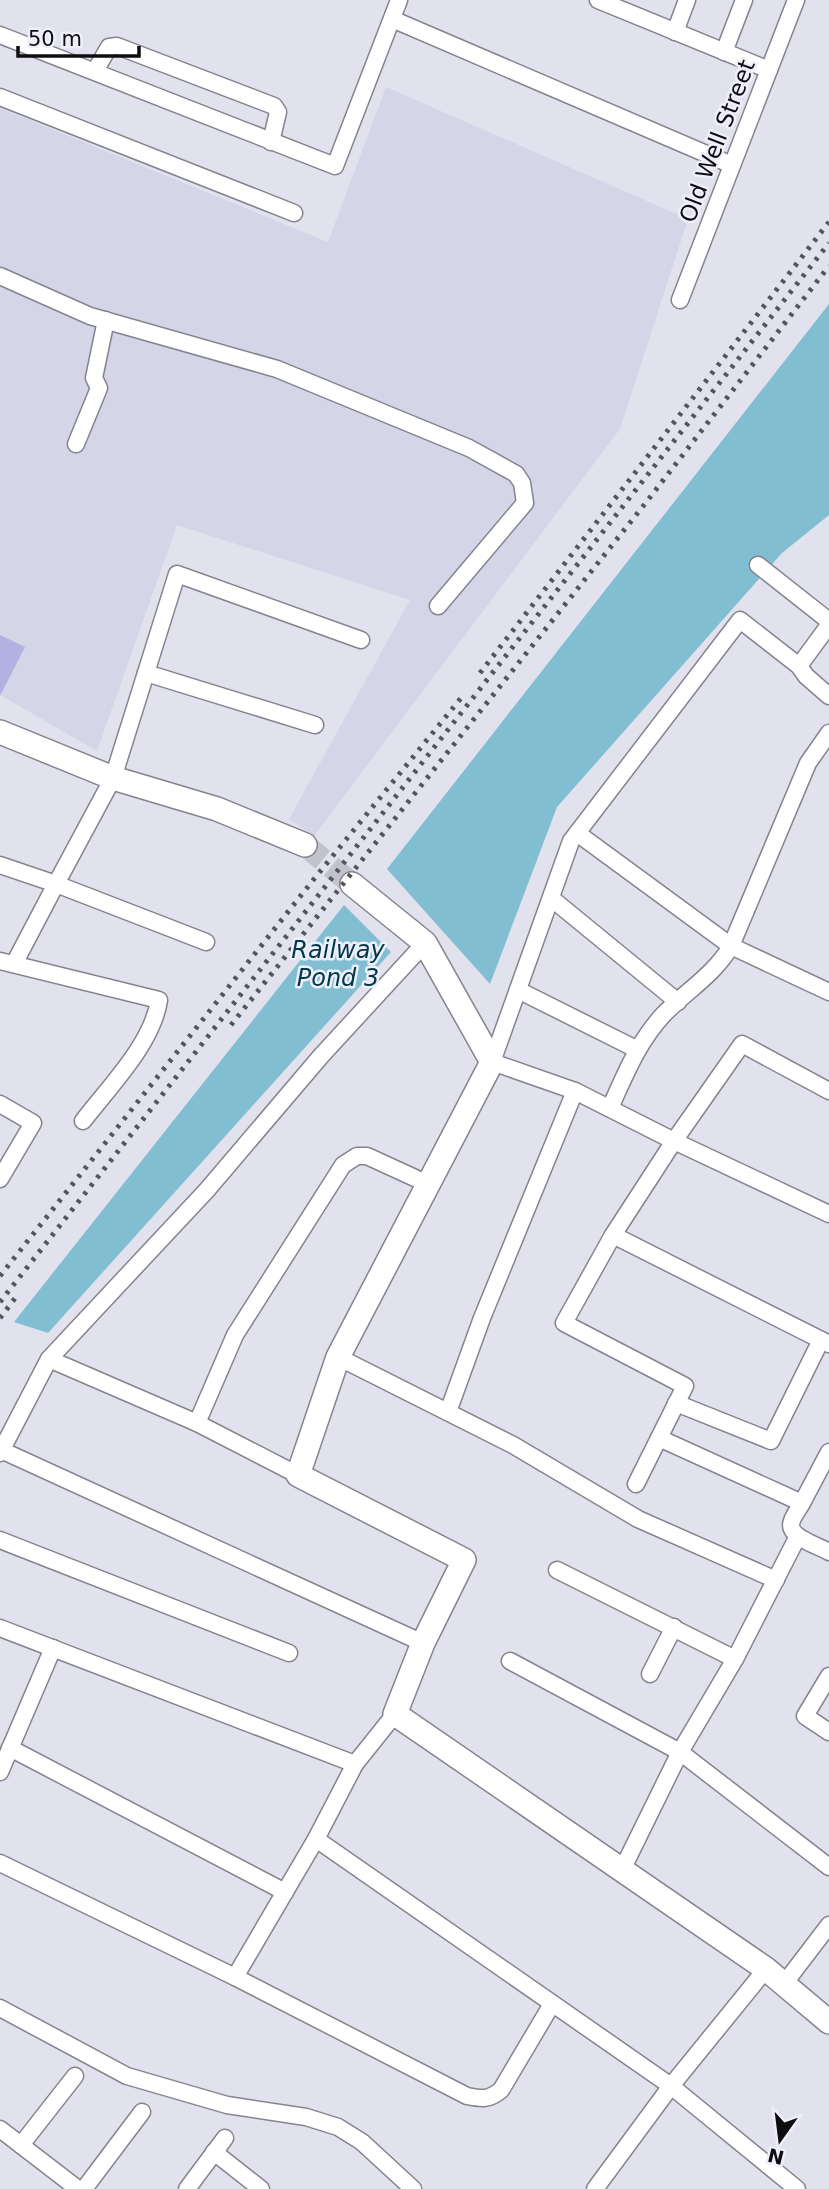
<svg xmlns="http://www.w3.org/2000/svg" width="829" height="2189" font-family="'DejaVu Sans',sans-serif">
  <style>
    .built { fill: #d4d5e7 }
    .water { fill: #81bed2 }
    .building { fill: #b1b2e2 }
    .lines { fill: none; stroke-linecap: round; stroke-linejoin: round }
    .secondary-tunnel { stroke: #c2c2cd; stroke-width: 23; stroke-dasharray: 23 11; stroke-linecap: butt }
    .street-casing { stroke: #84848f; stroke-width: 19 }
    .secondary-casing { stroke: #84848f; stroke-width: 26 }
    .street { stroke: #fff; stroke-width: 16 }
    .secondary { stroke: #fff; stroke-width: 23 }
    .rail { stroke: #54545b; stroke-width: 5; stroke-dasharray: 3.5 7; stroke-linecap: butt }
    .labels { text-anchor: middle; stroke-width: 5; stroke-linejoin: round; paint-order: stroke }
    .street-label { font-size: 23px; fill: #0e0e12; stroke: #efeffb }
    .water-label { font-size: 24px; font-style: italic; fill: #003947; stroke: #efeffb }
  </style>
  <rect width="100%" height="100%" fill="#e2e2ee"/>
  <polygon class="built" points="386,87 688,219 620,429 314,836 289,819 410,600 177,525 97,751 0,695 0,108 328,242"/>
  <g class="water">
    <polygon points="829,304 829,515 782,553 557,807 490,984 387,869"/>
    <polygon points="344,905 391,952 48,1333 14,1322"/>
  </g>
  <polygon class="building" points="0,635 25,647 0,696"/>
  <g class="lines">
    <polyline class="secondary-tunnel" points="305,845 352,884"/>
    <g class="street-casing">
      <g id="street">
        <polyline points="598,0 769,70"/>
        <polyline points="392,19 732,165"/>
        <polyline points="675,32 687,0"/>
        <polyline points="0,35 335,166 399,0"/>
        <polyline points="724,52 744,0"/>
        <polyline points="95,71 109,47 117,46 274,106 278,112 271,142"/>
        <polyline points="0,97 294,213"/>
        <polyline points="0,276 90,316 277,369 469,448 516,474 522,483 525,503 438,606"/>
        <polyline points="680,300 796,0"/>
        <polyline points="76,444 99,388 94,378 106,320"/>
        <polyline points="758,565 829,621"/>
        <polyline points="799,666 829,625"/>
        <polyline points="146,673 315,725"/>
        <polyline points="829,696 806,676 799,666 740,620 571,841 492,1062 575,1091 674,1141 829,1214"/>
        <polyline points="577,833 731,946 829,992"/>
        <polyline points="0,865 56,884 14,964"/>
        <polyline points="551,898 678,1002"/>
        <polyline points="206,942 56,884 113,778 177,574 361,640"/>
        <path d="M 0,961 L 159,1000 C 153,1043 109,1087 83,1121"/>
        <polyline points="518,990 636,1049"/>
        <polyline points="0,1104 33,1123 0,1179"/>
        <path d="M 610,1108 C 625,1075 638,1042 663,1015 C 686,991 714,975 731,946 L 808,763 L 829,733"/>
        <polyline points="613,1235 829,1344"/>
        <polyline points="338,1357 513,1445 638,1519 776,1580"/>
        <polyline points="49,1359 197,1423 298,1475"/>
        <polyline points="676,1403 771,1441 821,1340"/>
        <polyline points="448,1412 482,1318 575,1091"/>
        <polyline points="197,1423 235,1335 343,1165 357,1156 367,1156 428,1184"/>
        <path d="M 659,1438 L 802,1503 C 799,1509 791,1518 791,1525 C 791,1538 819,1546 829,1552"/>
        <polyline points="1,1450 423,1643"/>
        <polyline points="0,1453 49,1359 207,1190 321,1056 425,943"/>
        <polyline points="636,1484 685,1386 564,1323 613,1235 674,1141 742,1044 829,1091"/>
        <polyline points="802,1503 829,1452"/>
        <polyline points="0,1540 289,1653"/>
        <polyline points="557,1570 735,1659"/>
        <polyline points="0,1628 355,1764"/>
        <polyline points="510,1661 680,1752 829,1867"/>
        <polyline points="650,1674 674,1627"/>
        <polyline points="829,1676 805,1716 829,1732"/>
        <polyline points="10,1748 285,1892"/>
        <polyline points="0,1772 53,1648"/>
        <polyline points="316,1839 671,2086 797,2189"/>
        <path d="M 0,1863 L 235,1977 L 467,2096 C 482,2099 489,2100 501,2090 L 552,2004"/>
        <polyline points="623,1868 680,1752 735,1659 798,1536"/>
        <polyline points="235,1977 316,1839 355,1764 395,1714"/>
        <polyline points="784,1984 829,1925"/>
        <polyline points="0,2008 127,2076 227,2105 306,2117 338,2127 362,2142 413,2189"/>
        <polyline points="0,2129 78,2189"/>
        <polyline points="21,2145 75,2076"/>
        <polyline points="214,2152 261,2189"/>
        <polyline points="84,2189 142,2112"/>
        <polyline points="187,2189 225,2138"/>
        <polyline points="595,2189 671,2086 766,1969"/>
      </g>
    </g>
    <g class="secondary-casing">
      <g id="secondary">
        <polyline points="0,732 113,778 217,809 305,845"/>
        <polyline points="352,884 425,943 492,1062 338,1357 298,1475 464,1560 423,1643 395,1714 766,1969 829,2022"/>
      </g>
    </g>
    <use href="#street" class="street"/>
    <use href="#secondary" class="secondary"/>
    <g class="rail">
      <polyline points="480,673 829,222"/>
      <polyline points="231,1025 644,505 829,266"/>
      <polyline points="0,1276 314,879 461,698"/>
      <polyline points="0,1302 829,243"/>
      <polyline points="0,1318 16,1297"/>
    </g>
  </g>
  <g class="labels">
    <g class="street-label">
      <text transform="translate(717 141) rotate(-69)" y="8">Old Well Street</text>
    </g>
    <g class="water-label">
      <text x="338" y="958">Railway<tspan x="338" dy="28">Pond 3</tspan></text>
    </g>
  </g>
  <g transform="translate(780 2140) rotate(194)" stroke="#efeffb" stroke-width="5" paint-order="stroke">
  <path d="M0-5L12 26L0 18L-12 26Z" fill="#0e0e12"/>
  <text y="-10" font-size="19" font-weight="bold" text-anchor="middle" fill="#0e0e12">N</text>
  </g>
  <path d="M18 46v10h121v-10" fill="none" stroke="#0e0e12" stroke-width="3.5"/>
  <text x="28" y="46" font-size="21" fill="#0e0e12" stroke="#efeffb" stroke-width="5" paint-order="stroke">50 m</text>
</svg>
